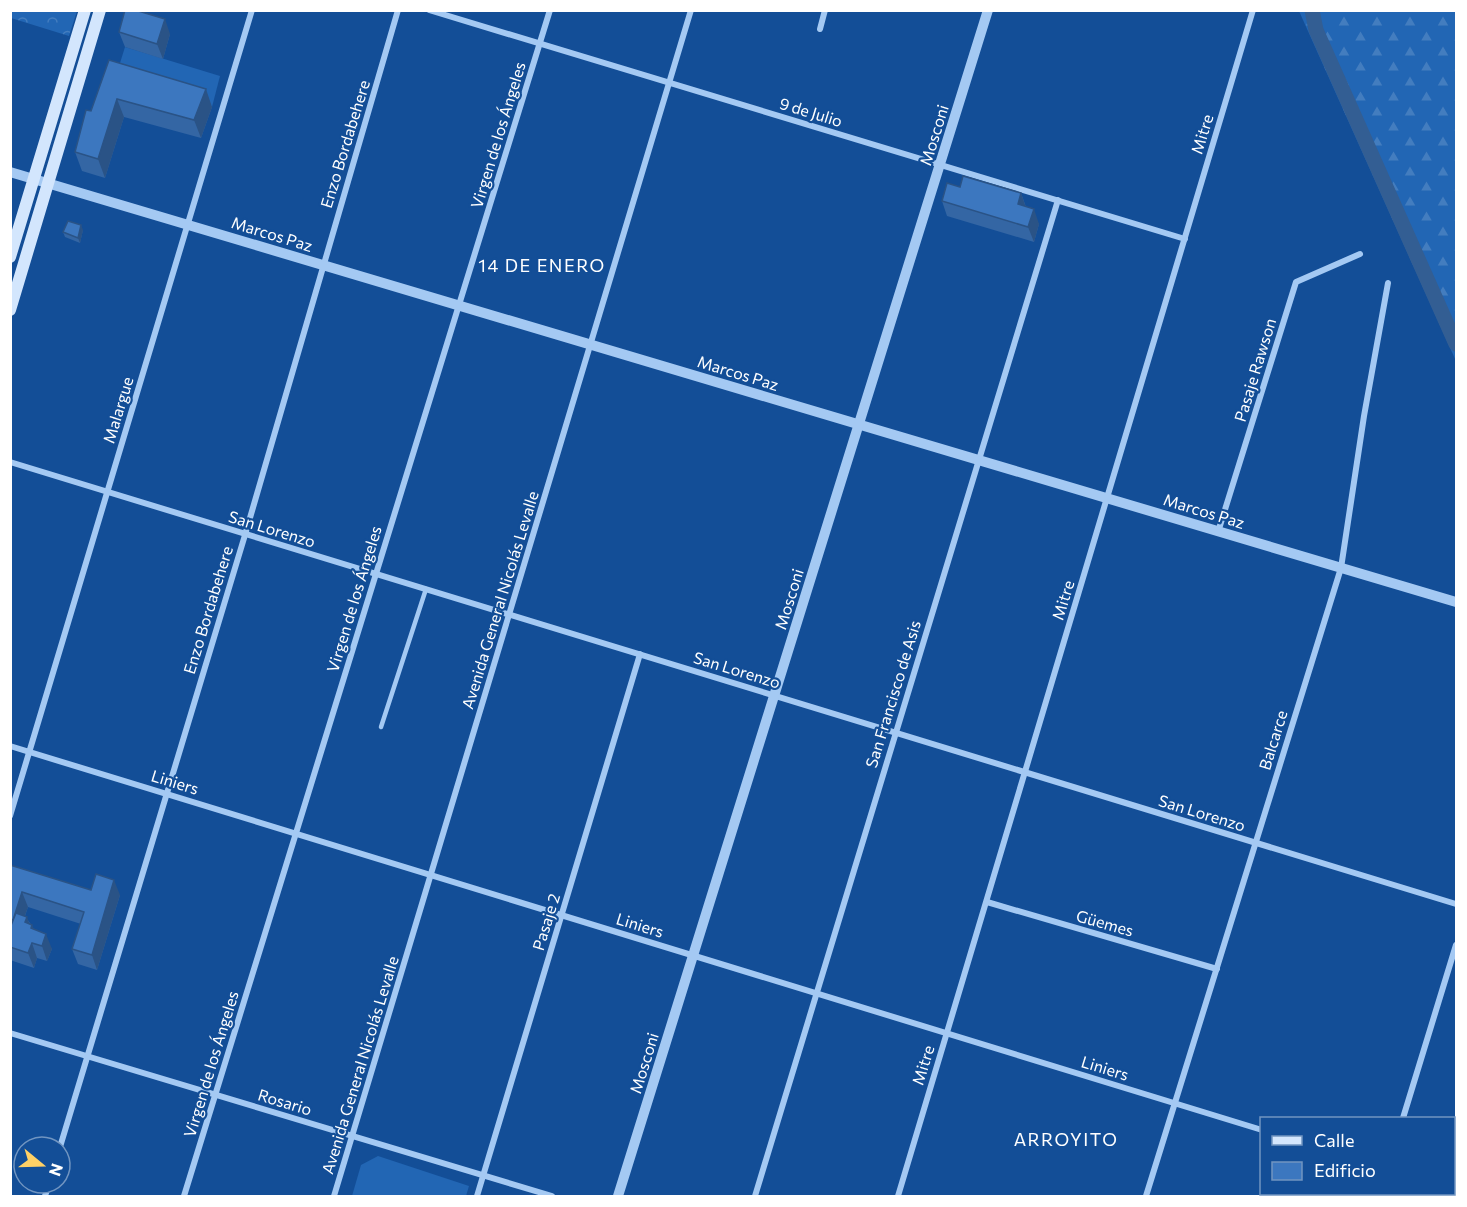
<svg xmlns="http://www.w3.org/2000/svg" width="1467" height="1207" font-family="Commissioner,sans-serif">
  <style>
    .forest { fill: url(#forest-firs) }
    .park { fill: url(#park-crowns) }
    .pitch { fill: #2266b4 }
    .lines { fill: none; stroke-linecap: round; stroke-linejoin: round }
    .canal { stroke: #335e93; stroke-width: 15 }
    .service { stroke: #a4c9f3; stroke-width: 4.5 }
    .minor { stroke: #a4c9f3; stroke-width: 6 }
    .tertiary { stroke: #a4c9f3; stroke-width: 10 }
    .secondary { stroke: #d3e6fd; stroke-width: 12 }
    .wall { fill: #3466a4 }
    .shaded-wall { fill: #2a5386 }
    .building { fill: #3c77bf; stroke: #2a5386; stroke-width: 1.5 }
    .labels { text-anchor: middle; stroke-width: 4.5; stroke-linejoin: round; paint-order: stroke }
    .street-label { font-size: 16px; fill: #fff; stroke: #134e97 }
    .neighbourhood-label { font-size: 18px; letter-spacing: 1.5px; fill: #fff; stroke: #134e97 }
  </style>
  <defs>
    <pattern id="forest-firs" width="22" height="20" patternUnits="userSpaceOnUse" patternTransform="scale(1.5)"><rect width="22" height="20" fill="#2266b4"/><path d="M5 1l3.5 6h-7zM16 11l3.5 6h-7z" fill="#437dbf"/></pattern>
    <pattern id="park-crowns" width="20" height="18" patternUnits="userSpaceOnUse" patternTransform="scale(1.5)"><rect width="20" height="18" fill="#2266b4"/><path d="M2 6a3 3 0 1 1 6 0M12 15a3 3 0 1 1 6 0" fill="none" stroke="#437dbf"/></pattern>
  </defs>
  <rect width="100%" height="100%" fill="#134e97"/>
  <polygon class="forest" points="1299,11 1456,11 1456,361"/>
  <polygon class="park" points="10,11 11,10 77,11 69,36 11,18"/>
  <g class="pitch">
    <polygon points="125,47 220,76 212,107 115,79"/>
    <polygon points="378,1156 469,1186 466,1196 352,1196 361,1165"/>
  </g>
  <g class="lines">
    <polyline class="canal" points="1312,10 1316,30 1456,344"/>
    <polyline class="service" points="381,727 426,589"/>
    <g class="minor">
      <polyline points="429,10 1185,239"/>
      <polyline points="820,29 825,10"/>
      <polyline points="10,462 1456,904"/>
      <polyline points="1218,532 1296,282 1360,254"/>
      <polyline points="10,746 1262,1130"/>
      <polyline points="10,816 252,10"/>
      <polyline points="987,902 1217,969"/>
      <polyline points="10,1033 552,1196"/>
      <polyline points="1403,1118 1456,945"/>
      <polyline points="60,1147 245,535 398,10"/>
      <polyline points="1454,1189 1456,1190"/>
      <polyline points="45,1196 49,1183"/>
      <polyline points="184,1196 550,10"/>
      <polyline points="334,1196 691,10"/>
      <polyline points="477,1196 640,654"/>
      <polyline points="755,1196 1058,200"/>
      <polyline points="898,1196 1253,10"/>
      <polyline points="1146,1196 1341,568 1364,416 1388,283"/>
      <polyline points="1379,1196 1380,1194"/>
    </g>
    <g class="tertiary">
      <polyline points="10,172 1456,602"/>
      <polyline points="618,1196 988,10"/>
    </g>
    <g class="secondary">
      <polyline points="10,257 85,10"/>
      <polyline points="10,310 100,10"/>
    </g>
  </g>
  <g class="wall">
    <polygon points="119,32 170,34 163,59 125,47"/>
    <polygon points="109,60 212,107 201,138 124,117 105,178 82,171 75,152 91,111"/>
    <polygon points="960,187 1021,193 1026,207 1039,224 1034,242 947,216 942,201"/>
    <polygon points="83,230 80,243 65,237 63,232"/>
    <polygon points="10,865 91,890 120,895 97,970 78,964 72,949 81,924 28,907 25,916 34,929 52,949 47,961 37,958 34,968 10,960"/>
  </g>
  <g class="shaded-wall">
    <polygon points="165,19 170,34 163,59 157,44"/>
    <polygon points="206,89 212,107 201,138 194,120"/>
    <polygon points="117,99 124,117 105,178 98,159"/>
    <polygon points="1021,193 1026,208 1018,204"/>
    <polygon points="1034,209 1039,224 1034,242 1028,227"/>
    <polygon points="81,225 83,230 80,243 78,238"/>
    <polygon points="114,880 120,895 97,970 92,955"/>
    <polygon points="22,892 28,907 18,935 13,920"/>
    <polygon points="27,917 31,928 32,925 38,940 25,922"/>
    <polygon points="46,934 52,949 47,961 42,946"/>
    <polygon points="32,943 37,958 34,968 28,953"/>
  </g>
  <g class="building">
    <polygon points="125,10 135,10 165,19 157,44 119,32"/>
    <polygon points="109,60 206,89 194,120 117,99 98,159 75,152 86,110 91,111"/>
    <polygon points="963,176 1021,193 1018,204 1034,209 1028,227 942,201 947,183 960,187"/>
    <polygon points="68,221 81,225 78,238 63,232"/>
    <polygon points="10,865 91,890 96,874 114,880 92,955 72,949 84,912 22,892 13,920 10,919"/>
    <polygon points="16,913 27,917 25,922 32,925 31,928 46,934 42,946 32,943 28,953 10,947 10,928"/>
  </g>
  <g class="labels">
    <g class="street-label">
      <text transform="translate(811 112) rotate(17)" y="6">9 de Julio</text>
      <text transform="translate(1202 134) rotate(-73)" y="6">Mitre</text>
      <text transform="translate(498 135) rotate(-73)" y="6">Virgen de los Ángeles</text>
      <text transform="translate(934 135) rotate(-73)" y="6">Mosconi</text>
      <text transform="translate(345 144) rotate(-73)" y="6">Enzo Bordabehere</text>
      <text transform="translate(272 234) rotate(17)" y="6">Marcos Paz</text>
      <text transform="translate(1255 370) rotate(-73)" y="6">Pasaje Rawson</text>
      <text transform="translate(738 373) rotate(17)" y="6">Marcos Paz</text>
      <text transform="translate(118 410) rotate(-73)" y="6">Malargue</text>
      <text transform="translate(1204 511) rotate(17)" y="6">Marcos Paz</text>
      <text transform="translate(272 529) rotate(17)" y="6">San Lorenzo</text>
      <text transform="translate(354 599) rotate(-73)" y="6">Virgen de los Ángeles</text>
      <text transform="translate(789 599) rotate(-73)" y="6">Mosconi</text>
      <text transform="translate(500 600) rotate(-73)" y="6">Avenida General Nicolás Levalle</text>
      <text transform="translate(1063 600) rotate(-73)" y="6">Mitre</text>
      <text transform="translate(208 610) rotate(-73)" y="6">Enzo Bordabehere</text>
      <text transform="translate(737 670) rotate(17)" y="6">San Lorenzo</text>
      <text transform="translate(893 694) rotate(-73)" y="6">San Francisco de Asis</text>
      <text transform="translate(1273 740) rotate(-73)" y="6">Balcarce</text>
      <text transform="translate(175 782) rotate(17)" y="6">Liniers</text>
      <text transform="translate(1202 813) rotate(17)" y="6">San Lorenzo</text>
      <text transform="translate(546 922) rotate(-73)" y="6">Pasaje 2</text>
      <text transform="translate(1105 923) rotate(16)" y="6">Güemes</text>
      <text transform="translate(640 925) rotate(17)" y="6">Liniers</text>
      <text transform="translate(644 1063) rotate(-73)" y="6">Mosconi</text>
      <text transform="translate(211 1064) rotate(-73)" y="6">Virgen de los Ángeles</text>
      <text transform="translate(360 1065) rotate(-73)" y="6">Avenida General Nicolás Levalle</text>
      <text transform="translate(923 1065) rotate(-73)" y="6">Mitre</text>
      <text transform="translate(1105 1068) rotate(17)" y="6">Liniers</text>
      <text transform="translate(285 1102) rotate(17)" y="6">Rosario</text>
    </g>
    <g class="neighbourhood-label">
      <text x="542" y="272">14 DE ENERO</text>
      <text x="1066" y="1146">ARROYITO</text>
    </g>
  </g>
  <rect width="1467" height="1207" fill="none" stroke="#ffffff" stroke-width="24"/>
  <rect x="1260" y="1117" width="195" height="78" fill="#134e97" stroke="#7195c1" stroke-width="1.5"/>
  <rect x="1272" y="1136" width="30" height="9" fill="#d3e6fd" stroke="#7195c1" stroke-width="1.5"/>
  <text x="1314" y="1147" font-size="18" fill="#ffffff">Calle</text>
  <rect x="1272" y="1162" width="30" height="18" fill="#3c77bf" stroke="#7195c1" stroke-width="1.5"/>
  <text x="1314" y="1177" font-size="18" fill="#ffffff">Edificio</text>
  <g transform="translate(42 1165) rotate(109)"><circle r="28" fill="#134e97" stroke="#7195c1" stroke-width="1.5"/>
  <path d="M0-4.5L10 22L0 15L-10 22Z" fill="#ffd166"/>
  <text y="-9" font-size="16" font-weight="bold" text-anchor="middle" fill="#ffffff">N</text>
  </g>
</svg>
